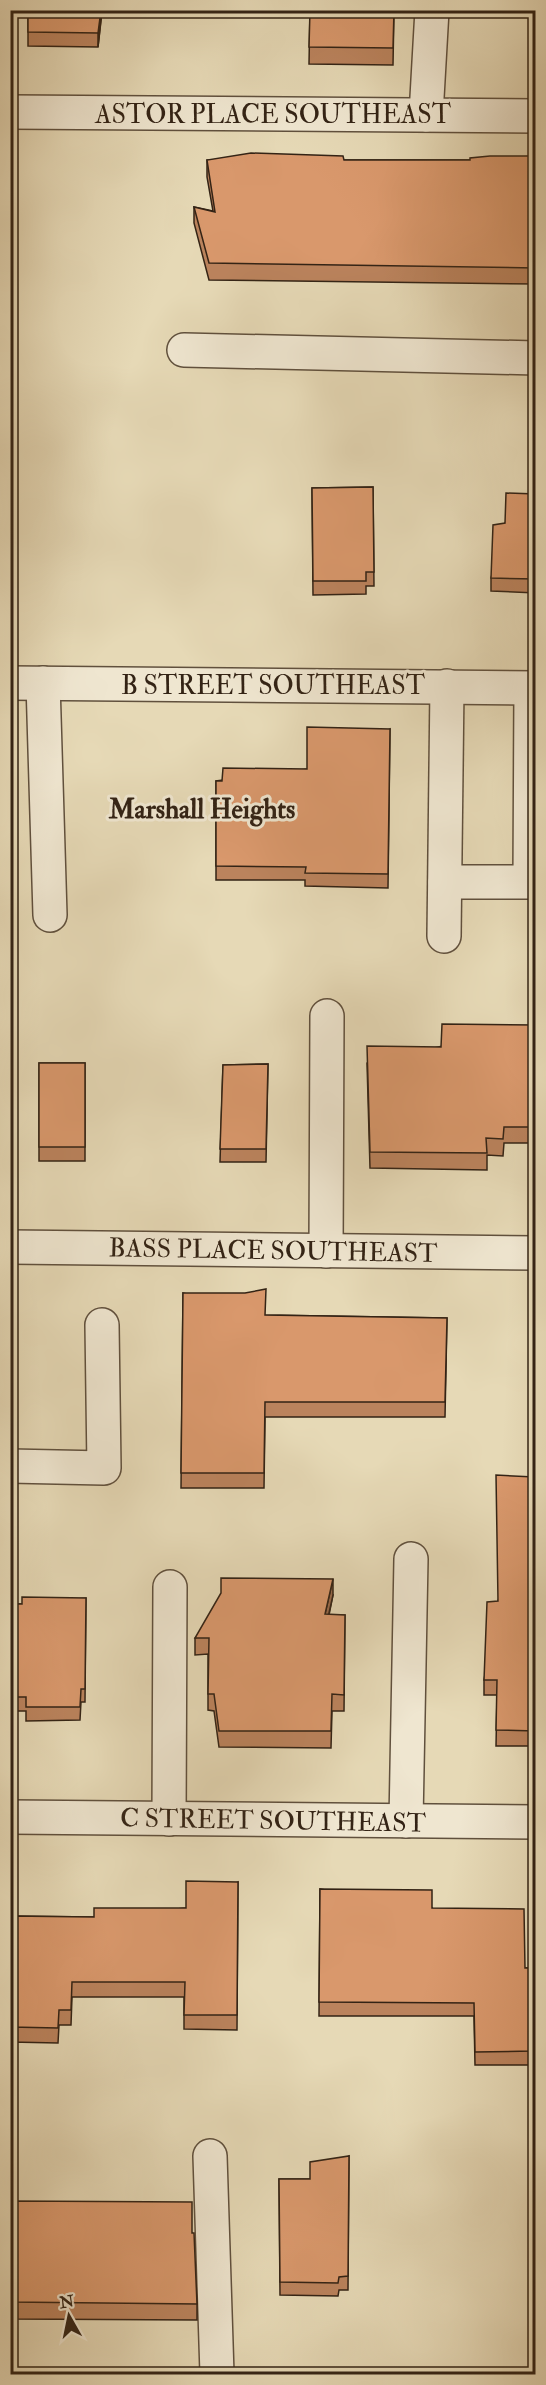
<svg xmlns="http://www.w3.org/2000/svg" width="546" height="2385" font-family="'IM FELL Double Pica',serif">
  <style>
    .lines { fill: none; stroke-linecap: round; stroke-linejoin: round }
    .minor-casing { stroke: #60503d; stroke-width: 36 }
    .minor { stroke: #efe6d0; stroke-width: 33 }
    .wall { fill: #bb835d; stroke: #332315; stroke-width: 1.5 }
    .shaded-wall { fill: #986a4c; stroke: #332315; stroke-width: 1.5 }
    .building { fill: #d9986c; stroke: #332315; stroke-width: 1.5 }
    .labels { text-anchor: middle; stroke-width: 6; stroke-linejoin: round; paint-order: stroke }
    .street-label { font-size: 26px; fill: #332315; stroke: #efe6d0 }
    .neighbourhood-label { font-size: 27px; font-weight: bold; fill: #332315; stroke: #efe6d0 }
  </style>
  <rect width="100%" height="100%" fill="#e6d9b6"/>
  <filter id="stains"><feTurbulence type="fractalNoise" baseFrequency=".00333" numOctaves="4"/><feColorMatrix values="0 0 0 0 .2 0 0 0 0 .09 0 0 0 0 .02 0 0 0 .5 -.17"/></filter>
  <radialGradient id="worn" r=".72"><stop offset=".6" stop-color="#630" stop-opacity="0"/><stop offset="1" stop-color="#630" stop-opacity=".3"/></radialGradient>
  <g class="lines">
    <g class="minor-casing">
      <g id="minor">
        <polyline points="10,112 536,116"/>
        <polyline points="426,115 432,10"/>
        <polyline points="184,350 536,358"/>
        <polyline points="10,683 536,688"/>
        <polyline points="43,683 50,915"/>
        <polyline points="445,882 530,882 531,688"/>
        <polyline points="444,936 447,686"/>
        <polyline points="10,1247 536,1253"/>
        <polyline points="326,1251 327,1016"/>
        <polyline points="10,1466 104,1468 102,1325"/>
        <polyline points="10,1817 536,1822"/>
        <polyline points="169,1819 170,1587"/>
        <polyline points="406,1821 411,1559"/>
        <polyline points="210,2156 217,2374"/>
      </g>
    </g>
    <use href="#minor" class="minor"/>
  </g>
  <g class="wall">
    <polygon points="28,10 194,10 193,15 102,12 98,47 28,46"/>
    <polygon points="310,10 394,10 393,65 309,64"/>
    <polygon points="536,156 536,284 209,280 194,223 194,207 213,211 207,177 207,160 470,160"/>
    <polygon points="373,487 374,586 366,586 366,594 313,595 312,488"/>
    <polygon points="536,494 536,593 491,591 491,578 505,523"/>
    <polygon points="390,729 388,888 305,886 305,880 216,880 216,781 307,769"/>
    <polygon points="536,1025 536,1143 504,1143 503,1156 487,1155 487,1170 370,1168 367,1063"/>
    <rect x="39" y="1063" width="46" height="98"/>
    <polygon points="268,1064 266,1162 220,1162 223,1065"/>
    <polygon points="183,1293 265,1315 447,1318 445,1417 265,1417 264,1488 181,1488"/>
    <polygon points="536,1381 536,1746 496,1746 497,1695 484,1695 484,1680 498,1601 534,1477"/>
    <polygon points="333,1595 329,1615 345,1615 344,1711 332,1711 331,1748 219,1747 214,1711 208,1710 208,1654 195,1655 195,1638"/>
    <polygon points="86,1598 85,1702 81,1702 80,1720 26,1721 26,1711 10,1711 10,1604 22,1604"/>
    <polygon points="238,1882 237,2030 184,2029 184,1997 72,1997 71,2025 59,2025 58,2043 10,2042 10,1916 94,1917 186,1908"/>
    <polygon points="320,1889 432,1908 525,1968 530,1968 532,2065 475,2065 474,2016 319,2016"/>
    <polygon points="349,2156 348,2290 339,2290 338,2296 280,2295 279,2179 310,2179"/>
    <polygon points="10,2201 192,2233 197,2304 197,2320 10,2319"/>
  </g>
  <g class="shaded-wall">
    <polygon points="101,10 102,10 98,47 98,33"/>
    <polygon points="333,1579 333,1595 325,1631 325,1614"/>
  </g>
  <g class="building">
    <polygon points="28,10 101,10 98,33 28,32"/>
    <polygon points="310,10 394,10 393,48 309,47"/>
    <polygon points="251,153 343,156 344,160 470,160 470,158 490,156 536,156 536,268 209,263 194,207 215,212 207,160"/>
    <polygon points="373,487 374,572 366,572 366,581 313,581 312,488"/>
    <polygon points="506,493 536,494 536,579 491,578 493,525 505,523"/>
    <polygon points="307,727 390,729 388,874 305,873 306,867 216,866 216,781 222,781 223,768 307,769"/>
    <polygon points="442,1024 536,1025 536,1127 504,1127 503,1139 486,1138 487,1153 370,1152 367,1046 441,1047"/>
    <rect x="39" y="1063" width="46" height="84"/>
    <polygon points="268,1064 266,1149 220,1149 223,1065"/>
    <polygon points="266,1289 265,1315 447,1318 445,1402 265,1402 264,1473 181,1473 183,1293 245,1293"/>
    <polygon points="536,1381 536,1731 496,1730 497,1680 484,1680 487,1602 498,1601 496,1475 534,1477"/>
    <polygon points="221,1578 333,1579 325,1614 345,1615 344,1695 332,1694 331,1731 219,1731 214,1694 208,1694 209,1638 195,1638 221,1593"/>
    <polygon points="22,1597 86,1598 85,1689 81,1689 80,1707 26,1707 26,1697 10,1697 10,1604 22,1604"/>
    <polygon points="186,1881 238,1882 237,2015 184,2015 185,1982 72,1982 71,2010 59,2010 58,2028 10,2027 10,1916 94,1917 94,1908 186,1908"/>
    <polygon points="320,1889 432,1890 432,1908 524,1909 525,1968 530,1968 532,2051 475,2052 474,2003 319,2002"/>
    <polygon points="349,2156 348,2276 339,2277 338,2283 280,2282 279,2179 310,2179 310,2162"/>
    <polygon points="10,2201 192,2202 192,2233 194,2233 197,2304 10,2302"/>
  </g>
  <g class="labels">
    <g class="street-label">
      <text x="273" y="123">ASTOR PLACE SOUTHEAST</text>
      <text x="273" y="694">B STREET SOUTHEAST</text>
      <text transform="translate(273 1250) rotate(1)" y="9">BASS PLACE SOUTHEAST</text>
      <text transform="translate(273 1820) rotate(1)" y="9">C STREET SOUTHEAST</text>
    </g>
    <g class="neighbourhood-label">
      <text x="202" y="818">Marshall Heights</text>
    </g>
  </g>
  <rect width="546" height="2385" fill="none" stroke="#e6d9b6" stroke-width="36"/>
  <rect x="12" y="12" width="522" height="2361" fill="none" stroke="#332315" stroke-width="3"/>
  <rect x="18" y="18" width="510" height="2349" fill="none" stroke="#332315" stroke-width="1.5"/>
  <g transform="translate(69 2316) rotate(351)" stroke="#efe6d0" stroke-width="4.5" paint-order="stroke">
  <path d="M0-4.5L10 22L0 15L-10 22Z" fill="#332315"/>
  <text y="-9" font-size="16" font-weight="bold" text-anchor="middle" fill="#332315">N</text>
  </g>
  <rect width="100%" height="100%" filter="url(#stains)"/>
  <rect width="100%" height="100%" fill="url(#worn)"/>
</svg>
